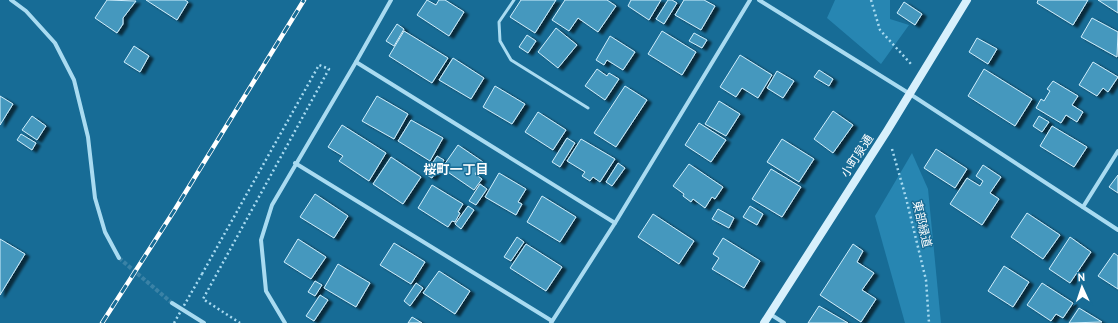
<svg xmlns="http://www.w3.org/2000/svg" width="1118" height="323" font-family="'PT Sans','Noto Sans JP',sans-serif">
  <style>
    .green { fill: #2786b2 }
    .building { fill: #4498be; stroke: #d0eefc; filter: url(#shadow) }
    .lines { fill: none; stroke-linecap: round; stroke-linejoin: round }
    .street-tunnel { stroke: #3a82a6; stroke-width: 4; stroke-dasharray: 4 2; stroke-linecap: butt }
    .path { stroke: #a9dbf1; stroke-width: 2.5; stroke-dasharray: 2 3; stroke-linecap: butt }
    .lane { stroke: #a9dbf1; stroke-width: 3 }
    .street { stroke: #a9dbf1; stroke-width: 4 }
    .secondary { stroke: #d7f0fc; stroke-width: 8 }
    .rail-casing { stroke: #fff; stroke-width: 4.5 }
    .rail { stroke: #176c96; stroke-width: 3; stroke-dasharray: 9; stroke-linecap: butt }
    .path-bridge { stroke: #a9dbf1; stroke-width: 2.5; stroke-dasharray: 2 3; stroke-linecap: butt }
    .labels { text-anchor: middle; stroke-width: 3; stroke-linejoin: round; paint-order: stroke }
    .street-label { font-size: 12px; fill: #fff; stroke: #176c96 }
    .neighbourhood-label { font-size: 13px; font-weight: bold; fill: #fff; stroke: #176c96 }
  </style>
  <defs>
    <filter id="shadow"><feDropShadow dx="4.5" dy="2.5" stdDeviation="1" flood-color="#0009"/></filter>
  </defs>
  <rect width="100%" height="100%" fill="#176c96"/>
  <g class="green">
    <polygon points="835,0 890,0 890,19 909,25 881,64 827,18"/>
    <polygon points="912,153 928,189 941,323 905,323 875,216"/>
  </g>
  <g class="building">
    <polygon points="107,0 136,1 123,18 123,24 117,33 95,18"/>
    <polygon points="146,0 185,0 188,2 177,20"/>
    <polygon points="427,0 436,5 439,0 445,0 464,12 449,36 417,15"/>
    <polygon points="521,0 556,0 535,33 510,17"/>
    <polygon points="565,0 607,0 616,6 598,32 578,18 569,31 552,20"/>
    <polygon points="631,0 661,0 649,20 628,6"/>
    <polygon points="668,0 672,0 677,3 664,24 656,19"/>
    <polygon points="684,0 704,0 715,6 701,30 675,15"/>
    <polygon points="1038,0 1088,0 1073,25 1037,3"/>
    <polygon points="1098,0 1118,0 1118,13"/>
    <polygon points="904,2 922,14 915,25 897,13"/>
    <polygon points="1092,18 1118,32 1117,57 1081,37"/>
    <polygon points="397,24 404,29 394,46 386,41"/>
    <polygon points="556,28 577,45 558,68 538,52"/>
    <polygon points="404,31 448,58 432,83 389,56"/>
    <polygon points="662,31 696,52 682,75 648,54"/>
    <polygon points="694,33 707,40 702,48 689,41"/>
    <polygon points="527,35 536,41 528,53 519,47"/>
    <polygon points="610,36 635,52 623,70 607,60 604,65 596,60"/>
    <polygon points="977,38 997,49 988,64 969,52"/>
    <polygon points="134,46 149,56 140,72 124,62"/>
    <polygon points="740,55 772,75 758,98 742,88 736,97 720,87"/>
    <polygon points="453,58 484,78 471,99 439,80"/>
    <polygon points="1093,62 1118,77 1108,92 1103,88 1097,96 1079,85"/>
    <polygon points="597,69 607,76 609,73 619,79 605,100 585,86"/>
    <polygon points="984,69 1032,99 1015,126 968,96"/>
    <polygon points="819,70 833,79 829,86 814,77"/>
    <polygon points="777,71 794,81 783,98 767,88"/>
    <polygon points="1053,81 1078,96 1072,105 1083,112 1077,122 1066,115 1061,123 1036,108 1041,99 1044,101 1050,91 1047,89"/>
    <polygon points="495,86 525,104 512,124 483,107"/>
    <polygon points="625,86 647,100 616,147 594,133"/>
    <polygon points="0,96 13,104 0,125"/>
    <polygon points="377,96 408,114 394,139 362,121"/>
    <polygon points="719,101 740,114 726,136 705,124"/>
    <polygon points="833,111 853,125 833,153 814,139"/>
    <polygon points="538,112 566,130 553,150 525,132"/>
    <polygon points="32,116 46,126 37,140 22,130"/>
    <polygon points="1039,116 1049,122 1042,132 1033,126"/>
    <polygon points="411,120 443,138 430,161 398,141"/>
    <polygon points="699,123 726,140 711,162 685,145"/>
    <polygon points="342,125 386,153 369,181 339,161 343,156 328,147"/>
    <polygon points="1052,126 1087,147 1074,167 1040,146"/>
    <polygon points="21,134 36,143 32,150 17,140"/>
    <polygon points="567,138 575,143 560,167 552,162"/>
    <polygon points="581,139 615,159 600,182 593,177 590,181 582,176 585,172 567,161"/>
    <polygon points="782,139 814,159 799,182 767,162"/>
    <polygon points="458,145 483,162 475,174 482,179 474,190 442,168"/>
    <polygon points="936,149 967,169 955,188 924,168"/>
    <polygon points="437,156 444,160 432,178 425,174"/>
    <polygon points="391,157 421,177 403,204 373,184"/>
    <polygon points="618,163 625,168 612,186 606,182"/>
    <polygon points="689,164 723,187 715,199 712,197 705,208 693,199 691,202 683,196 684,194 673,186"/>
    <polygon points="983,165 1001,177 990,193 999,199 982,225 950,204 967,178 980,186 983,181 976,176"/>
    <polygon points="771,169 801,187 782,217 752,199"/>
    <polygon points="499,173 526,189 518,202 522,204 516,215 485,197"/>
    <polygon points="1118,175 1118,193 1109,187"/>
    <polygon points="480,184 487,189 476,205 469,201"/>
    <polygon points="432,185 463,204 458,212 460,213 455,222 452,221 448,227 418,208"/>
    <polygon points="315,194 348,216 334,238 300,217"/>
    <polygon points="542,196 576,217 560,242 527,222"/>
    <polygon points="468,206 474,210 461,229 455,224"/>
    <polygon points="750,206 763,214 757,225 743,217"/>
    <polygon points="718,209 734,218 729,228 712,219"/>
    <polygon points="1027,213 1060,235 1043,259 1011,237"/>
    <polygon points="653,214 694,241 679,264 638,237"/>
    <polygon points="517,237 524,242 511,261 504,257"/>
    <polygon points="1070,237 1091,252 1070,283 1049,269"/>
    <polygon points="723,238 760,261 744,288 712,269 719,258 713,254"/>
    <polygon points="0,239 25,254 0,295"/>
    <polygon points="298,239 326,257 311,279 284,262"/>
    <polygon points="394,243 425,262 411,284 380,265"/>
    <polygon points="526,244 562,267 546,291 510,268"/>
    <polygon points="853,244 863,251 857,262 874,273 862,290 876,299 861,322 820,295"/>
    <polygon points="1114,253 1118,256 1118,289 1098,276"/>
    <polygon points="338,264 370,283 356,307 324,288"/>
    <polygon points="1004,266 1029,282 1013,307 988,291"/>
    <polygon points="439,271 470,291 455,314 423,293"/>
    <polygon points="315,281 322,285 315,296 308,292"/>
    <polygon points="416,283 423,288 410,306 404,301"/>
    <polygon points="1042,283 1073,303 1063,318 1056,314 1051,321 1027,305"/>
    <polygon points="320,295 328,300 314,321 306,316"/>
    <polygon points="819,306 848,323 808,323"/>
    <polygon points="1079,308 1102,322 1069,323"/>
    <polygon points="412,317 422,323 408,323"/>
  </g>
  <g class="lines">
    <polyline class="street-tunnel" points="119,258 172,303"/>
    <g class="path">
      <polyline points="871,0 880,30 911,64"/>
      <polyline points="892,149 906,198 926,280 929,323"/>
      <polyline points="202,274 319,65 329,69 203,299 240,323"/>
    </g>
    <polyline class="lane" points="514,0 499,22 500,41 511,60 588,108"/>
    <g class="street">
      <polyline points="11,0 26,11 55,43 74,80 88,137 95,198 105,232 119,258"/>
      <polyline points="759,0 910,94 1118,230"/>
      <polyline points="356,62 615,223"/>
      <polyline points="295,163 552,321"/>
      <polyline points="1083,207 1118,151"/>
      <polyline points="172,303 204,323"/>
      <polyline points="770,314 784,323"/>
      <polyline points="285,323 266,291 261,240 272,205 356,62 391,0"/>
      <polyline points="551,323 615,223 750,0"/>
    </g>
    <polyline class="secondary" points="764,323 887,131 967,0"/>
    <g class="rail-casing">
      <polyline id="rail" points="102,323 174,211 304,0"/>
    </g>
    <use href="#rail" class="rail"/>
    <polyline class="path-bridge" points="174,323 202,274"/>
  </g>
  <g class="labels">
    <g class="street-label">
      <text transform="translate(857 156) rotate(-57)" y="4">小町泉通</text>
      <text transform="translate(922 224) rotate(77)" y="4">東部緑道</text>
    </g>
    <g class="neighbourhood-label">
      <text x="456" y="174">桜町一丁目</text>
    </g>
  </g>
  <g transform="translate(1082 287) rotate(357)" stroke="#176c96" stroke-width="3" paint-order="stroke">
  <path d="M0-3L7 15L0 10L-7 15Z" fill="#ffffff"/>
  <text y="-6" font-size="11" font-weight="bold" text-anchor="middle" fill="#ffffff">N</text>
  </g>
</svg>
